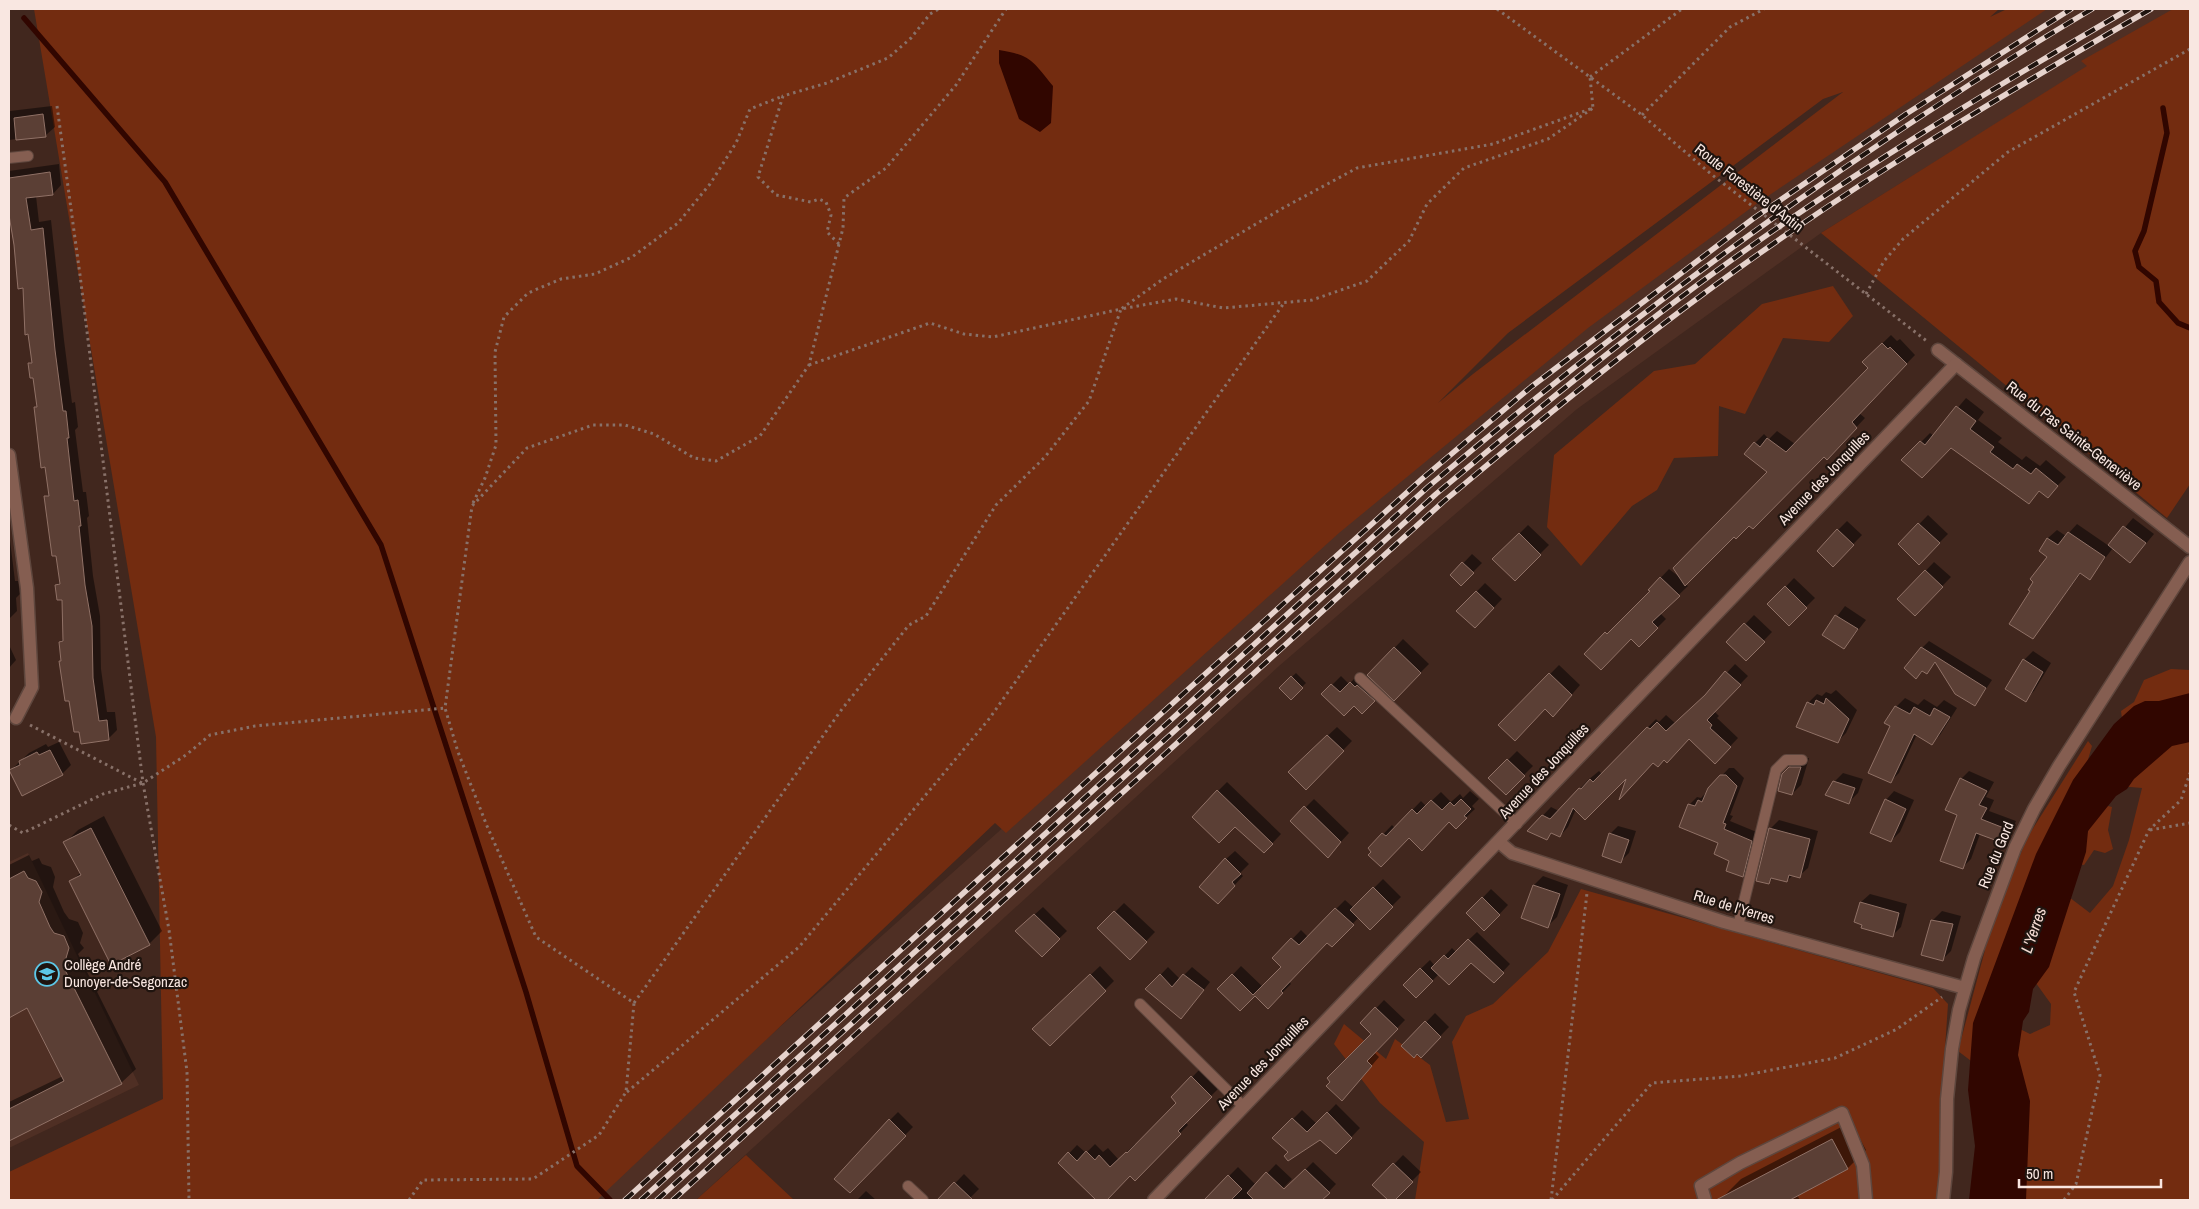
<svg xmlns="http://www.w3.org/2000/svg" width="2199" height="1209" font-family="'Archivo Narrow',sans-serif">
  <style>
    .built { fill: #4f2f24 }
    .green { fill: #732c10; fill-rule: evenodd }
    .water { fill: #310600 }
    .shadow { fill: #0007 }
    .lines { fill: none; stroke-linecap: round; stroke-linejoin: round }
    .stream { stroke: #310600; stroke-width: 5.5 }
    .building { fill: #5b3f35; stroke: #907166 }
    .lane-casing { stroke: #5e463d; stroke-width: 12 }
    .street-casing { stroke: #5e463d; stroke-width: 15 }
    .path { stroke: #887169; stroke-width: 3; stroke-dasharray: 2.5 4; stroke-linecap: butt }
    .lane { stroke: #855e51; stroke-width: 10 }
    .street { stroke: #855e51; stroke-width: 12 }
    .rail-casing { stroke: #e6d3cd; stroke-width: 5.5 }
    .rail { stroke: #1f140f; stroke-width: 4; stroke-dasharray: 11; stroke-linecap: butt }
    .labels { text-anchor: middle; stroke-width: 4.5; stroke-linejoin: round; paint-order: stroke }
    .street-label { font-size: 15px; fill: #f9e7e1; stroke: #1f140f }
    .poi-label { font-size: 15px; fill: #f9e7e1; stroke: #1f140f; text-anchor: start }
    .water-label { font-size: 16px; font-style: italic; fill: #f4dbd2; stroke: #1f140f }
  </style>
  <rect width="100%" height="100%" fill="#41271e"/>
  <g class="built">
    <polygon points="2017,9 2185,9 2135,37 1821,233 1577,409 1279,666 696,1200 586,1200 1462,418"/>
    <polygon points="28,853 139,1085 9,1148 9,862"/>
  </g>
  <g class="green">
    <path d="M 34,9 L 1999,9 L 1990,17 L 2007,9 L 2047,9 L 1759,202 L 1588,328 L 1339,533 L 1006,833 L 995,823 L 597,1200 L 9,1200 L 9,1172 L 163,1099 L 156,737 ZM 1843,92 L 1473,374 L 1438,403 L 1508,333 L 1823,99 Z"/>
    <polygon points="2173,9 2190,9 2190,484 2167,518 1821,233 2087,66 2081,61"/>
    <polygon points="1833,286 1853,316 1829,342 1783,338 1745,414 1719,406 1718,456 1674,458 1657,490 1632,506 1581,566 1547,527 1554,455 1654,371 1695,364 1762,304"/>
    <polygon points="2171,669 2190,670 2190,701 2123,726 2121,711 2134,702 2144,680"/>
    <polygon points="2190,739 2190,1200 2013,1200 2010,1024 2030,1034 2050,1025 2051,1004 2033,979 2065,894 2090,913 2113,886 2129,840 2142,788 2119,786 2147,752"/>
    <polygon points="2088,741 2092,746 2082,780 1975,1064 1958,1051 1985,950 1978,930 2000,905 2027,838"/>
    <polygon points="2100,804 2112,807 2108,830 2113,849 2105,853 2094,850 2084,865 2074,863"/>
    <polygon points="1581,889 1933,988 1948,1004 1941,1108 1940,1189 1937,1200 1415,1200 1424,1142 1380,1103 1334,1044 1344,1024 1386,1059 1395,1039 1430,1065 1446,1122 1469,1119 1452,1042 1466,1016 1493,1004 1548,952"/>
    <polygon points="746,1155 794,1200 696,1200"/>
  </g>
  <g class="water">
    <path d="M 999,50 C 1032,55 1033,62 1053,86 L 1051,123 L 1040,132 L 1019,119 L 999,63 Z"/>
    <polygon points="2190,693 2190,742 2172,746 2134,779 2127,789 2116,796 2088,831 2086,852 2049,967 2033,989 2029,1012 2023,1021 2018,1055 2030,1101 2026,1200 1969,1200 1975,1146 1968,1090 1973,1023 2036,854 2073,780 2114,724 2134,706 2145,701 2159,701"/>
  </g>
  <g class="shadow">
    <polygon points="52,106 55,127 46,135 9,140 9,108 10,111"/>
    <polygon points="59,164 61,185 53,194 36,196 39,222 51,220 64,340 72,403 75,402 78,427 75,430 83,492 86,492 89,516 87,518 93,576 100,616 101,669 107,712 115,712 117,730 108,739 70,700 60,662 62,659 60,642 64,638 63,598 57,585 61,581 46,497 50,493 35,408 38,405 34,376 29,364 33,361 24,287 9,205 9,171"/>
    <polygon points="1891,335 1897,341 1900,339 1915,355 1859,413 1865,418 1827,458 1824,455 1734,536 1685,584 1688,586 1660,613 1666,619 1639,646 1631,638 1586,654 1652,591 1650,589 1669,569 1682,579 1769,472 1755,443 1764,434 1769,439 1777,431 1795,444 1869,368 1863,362"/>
    <polygon points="1966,398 1984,412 1978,420 2002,438 1998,442 2022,460 2026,456 2040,466 2046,460 2066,477 2056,487 2040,490 2029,503 1951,446 1903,460 1930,433 1934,436"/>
    <polygon points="1928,515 1948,534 1919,563 1900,544"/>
    <polygon points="2133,518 2154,534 2139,552 2130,561 2113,548 2090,578 2081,573 2033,637 2032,591 2049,556 2040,551 2048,538 2057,530 2066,536 2077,524 2109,546"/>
    <polygon points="1847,521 1862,535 1833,565 1818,550"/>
    <polygon points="1528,525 1549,545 1515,579 1494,559"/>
    <polygon points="9,532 15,581 18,581 20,594 16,598 17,611 9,619"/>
    <polygon points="1472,554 1482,563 1461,584 1452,575"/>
    <polygon points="1934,562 1951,577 1915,614 1899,599"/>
    <polygon points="1794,578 1815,598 1789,624 1769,604"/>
    <polygon points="1485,583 1502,599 1484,618 1458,611"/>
    <polygon points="1845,606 1866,620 1844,648 1823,635"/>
    <polygon points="1754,615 1772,632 1746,659 1728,642"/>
    <polygon points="1403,639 1429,664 1394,699 1369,675"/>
    <polygon points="1929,641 1992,680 1975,705 1936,662 1927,673 1923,671 1916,678 1922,648"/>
    <polygon points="9,645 16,660 9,668"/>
    <polygon points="2033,651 2051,663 2034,691 2025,700 2024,660"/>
    <polygon points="1735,664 1748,676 1714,711 1719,716 1717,718 1738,738 1715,762 1689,737 1664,759 1654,762 1628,775 1576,809 1568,827 1560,836 1553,832 1547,839 1529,830 1551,807 1559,811 1588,780 1599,771 1602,774 1656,719 1659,722 1666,715 1675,723 1709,692"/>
    <polygon points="1559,665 1580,685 1562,706 1545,708 1500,725"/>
    <polygon points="1296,673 1306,683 1291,698 1280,688"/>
    <polygon points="1359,674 1365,679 1367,677 1383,692 1362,712 1355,705 1323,694 1341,676 1349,684"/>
    <polygon points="1836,690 1857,710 1846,733 1837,742 1808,703 1817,694 1822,696 1826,692 1831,694"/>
    <polygon points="1905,698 1918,705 1924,699 1937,707 1944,700 1957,708 1940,735 1932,743 1917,734 1899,773 1891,781 1892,726 1896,707"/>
    <polygon points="1337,727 1352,741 1306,788 1289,772"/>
    <polygon points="59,742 71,765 62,774 10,771 29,753 46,744 48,747"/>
    <polygon points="1517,751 1533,766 1506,793 1490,778"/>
    <polygon points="1799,758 1809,758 1801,785 1792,794 1787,770"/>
    <polygon points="1729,768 1734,768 1744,778 1730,815 1733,816 1730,821 1759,833 1750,868 1743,876 1689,805 1697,797 1701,798"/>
    <polygon points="1969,771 1994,782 1986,797 1994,800 1989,811 2016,821 2011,833 2002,842 1980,834 1971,859 1962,868 1958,814 1961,779"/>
    <polygon points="1843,773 1863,779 1858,793 1849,802 1834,782"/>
    <polygon points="1227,782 1281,834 1264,852 1235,826 1218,791"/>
    <polygon points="1470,791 1479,799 1472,806 1475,809 1456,827 1449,820 1373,852 1370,848 1392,825 1395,828 1421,801 1426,806 1441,792 1451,802 1460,794 1463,798"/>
    <polygon points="1894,791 1914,800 1900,832 1891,841 1886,800"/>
    <polygon points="1314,799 1349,833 1336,847 1292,821"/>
    <polygon points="104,816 162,931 149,944 71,882 81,872 65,843 78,830"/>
    <polygon points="1779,820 1818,831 1808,868 1799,876 1793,875 1787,881 1774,877 1768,883 1770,829"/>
    <polygon points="1618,826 1636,831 1629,853 1621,861 1610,834"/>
    <polygon points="1235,851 1249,864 1240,873 1243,876 1218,903 1226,859"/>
    <polygon points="29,855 32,861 39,858 42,864 51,867 55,877 53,887 64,912 69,919 78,922 83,933 80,943 84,948 78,954 136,1069 121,1083 9,1140 9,1102 63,1076 28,1007 9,1016 9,865"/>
    <polygon points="1543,876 1568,885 1557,917 1548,926 1523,917 1534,885"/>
    <polygon points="1383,879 1401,897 1370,928 1359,917 1332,946 1327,941 1289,981 1291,984 1268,1007 1255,994 1240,1009 1219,989 1241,966 1263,987 1282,967 1274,958 1301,930 1308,937 1345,900 1354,908"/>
    <polygon points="1491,889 1508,905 1493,921 1468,913"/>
    <polygon points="1870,894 1907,904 1901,927 1892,936 1861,902"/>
    <polygon points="1124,903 1155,932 1130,958 1099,928"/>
    <polygon points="1043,907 1067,931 1042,955 1024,924"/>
    <polygon points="1942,911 1961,916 1951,951 1942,960 1933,920"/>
    <polygon points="1477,932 1510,964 1494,981 1471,961 1439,974 1416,997 1404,985 1430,960 1435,966 1452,948 1456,952"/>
    <polygon points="1100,966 1114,981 1050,1045 1042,1021"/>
    <polygon points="1168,967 1180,979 1192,967 1210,982 1188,1010 1147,989"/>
    <polygon points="1384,1000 1405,1020 1374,1052 1379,1057 1350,1091 1372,1034 1362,1023"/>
    <polygon points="1435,1013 1449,1027 1421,1056 1403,1046"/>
    <polygon points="1200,1069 1219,1088 1185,1122 1188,1125 1135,1179 1130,1174 1105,1200 1098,1200 1060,1163 1077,1145 1086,1153 1095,1144 1103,1152 1108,1148 1119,1160 1135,1144 1136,1146 1178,1103 1173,1097"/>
    <polygon points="1336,1104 1360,1128 1336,1153 1320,1139 1289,1152 1274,1138 1302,1110 1317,1124"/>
    <polygon points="898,1112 913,1127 849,1192 890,1120"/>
    <polygon points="1851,1122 1866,1150 1848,1168 1797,1195 1800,1200 1725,1200 1723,1197 1741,1179"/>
    <polygon points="1403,1155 1421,1172 1393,1200 1390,1200 1374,1185"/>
    <polygon points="1313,1162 1336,1184 1321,1200 1298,1200 1286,1189"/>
    <polygon points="1276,1164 1292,1179 1271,1200 1215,1200 1210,1195 1238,1167 1256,1185"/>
    <polygon points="964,1174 979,1189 968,1200 939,1200"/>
    <polygon points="866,1191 876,1200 857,1200"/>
  </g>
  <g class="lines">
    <g class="stream">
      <polyline points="24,18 165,182 381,545 526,992 577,1166 610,1200"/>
      <polyline points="2163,108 2167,133 2144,231 2135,251 2139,267 2156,281 2159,302 2178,323 2190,328"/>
    </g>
  </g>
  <g class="building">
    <polygon points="43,114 46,137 16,140 14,118"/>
    <polygon points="50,172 53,195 26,198 31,230 43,228 55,350 63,411 66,411 69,438 67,438 74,501 78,500 81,526 79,526 85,585 92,626 93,678 99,721 107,720 109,740 81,744 79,732 74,732 69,701 65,701 59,661 61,661 59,642 63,641 62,600 57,600 55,585 60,584 56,556 52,556 44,496 49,496 45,467 41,468 36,424 34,407 37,407 33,378 30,378 28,363 32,363 28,334 25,335 23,288 18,289 14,245 9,215 9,178"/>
    <polygon points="1882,343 1888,349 1890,347 1907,364 1852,422 1857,428 1827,460 1824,457 1753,529 1749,526 1736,539 1734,537 1685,586 1673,568 1767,472 1744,454 1754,442 1760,447 1767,438 1786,452 1868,368 1862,362"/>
    <polygon points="1956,406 1976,421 1970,429 1994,447 1990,452 2013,469 2017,464 2031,474 2036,468 2058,486 2048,498 2039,491 2029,504 1951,448 1922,478 1901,460 1920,441 1925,445"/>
    <polygon points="1918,523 1940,543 1919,565 1898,544"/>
    <polygon points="2123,526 2146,543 2130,563 2108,545"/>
    <polygon points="1837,529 1854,545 1833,567 1817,551"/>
    <polygon points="2068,532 2105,557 2090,580 2080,573 2033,639 2009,624 2030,591 2028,590 2033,582 2030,579 2047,557 2039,551 2047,538 2058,545"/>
    <polygon points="1519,533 1541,555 1515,581 1492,559"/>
    <polygon points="1462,562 1474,573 1461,586 1450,575"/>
    <polygon points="1925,570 1943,587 1915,616 1897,599"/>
    <polygon points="1660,577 1680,596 1652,622 1658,628 1639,647 1631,639 1601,670 1584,654 1605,632 1607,634 1650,591 1648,590"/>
    <polygon points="1785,586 1807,608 1789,626 1767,604"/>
    <polygon points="1476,591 1494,608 1475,628 1456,611"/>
    <polygon points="1835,615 1858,629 1844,649 1822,635"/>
    <polygon points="1744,623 1765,642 1746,661 1726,642"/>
    <polygon points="1394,647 1421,673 1394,701 1367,675"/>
    <polygon points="1921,647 1986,688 1975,706 1955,694 1935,662 1927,674 1922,671 1916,679 1904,668"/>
    <polygon points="2023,659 2043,672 2026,702 2005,689"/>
    <polygon points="1725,671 1741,685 1707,720 1712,725 1710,728 1731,747 1715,764 1689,739 1667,763 1664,760 1658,767 1653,763 1619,800 1626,779 1585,820 1573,808 1560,837 1551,833 1547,840 1527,831 1542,815 1550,819 1579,788 1581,789 1590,779 1593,782 1647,727 1650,729 1657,722 1666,731 1705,695"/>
    <polygon points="1549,673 1572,695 1553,717 1545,709 1515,741 1498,725"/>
    <polygon points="1291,676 1303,688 1291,700 1279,688"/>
    <polygon points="1350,682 1355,687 1357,685 1375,701 1362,714 1354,706 1344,716 1321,694 1331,684 1340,692"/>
    <polygon points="1826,698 1849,719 1838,743 1796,727 1807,702 1814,705 1816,700 1824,704"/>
    <polygon points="1895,706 1910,714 1914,707 1930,716 1934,708 1950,717 1932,745 1914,734 1891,783 1868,773 1890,726 1884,723"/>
    <polygon points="1327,735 1344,751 1306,790 1288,772"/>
    <polygon points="50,750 63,775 22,796 9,770 20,765 19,761 37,752 39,755"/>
    <polygon points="1507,759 1525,776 1506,795 1488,778"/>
    <polygon points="1789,767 1801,767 1792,795 1778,791 1782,774"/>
    <polygon points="1720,775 1726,775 1737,786 1723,823 1726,824 1724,829 1752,841 1743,877 1726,871 1729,861 1714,854 1718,843 1679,827 1688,804 1695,806 1698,800 1702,802 1708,788"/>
    <polygon points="1960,778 1987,791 1979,805 1987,808 1981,819 2009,830 2003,843 1976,833 1963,869 1940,861 1957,815 1945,810"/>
    <polygon points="1833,781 1855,788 1849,804 1825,795"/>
    <polygon points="1217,790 1273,844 1264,853 1235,827 1219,843 1192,817"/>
    <polygon points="1461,799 1471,809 1464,816 1467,818 1456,829 1449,822 1422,851 1409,838 1381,867 1368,855 1371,852 1368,848 1382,833 1386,836 1412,809 1417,814 1431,800 1442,810 1450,802 1454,806"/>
    <polygon points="1885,799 1906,809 1891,842 1870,833"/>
    <polygon points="1304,806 1341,842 1328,858 1290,821"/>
    <polygon points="91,828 150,945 111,965 69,881 81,875 63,842"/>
    <polygon points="1769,828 1810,839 1800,878 1789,875 1787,882 1771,878 1769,884 1756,881"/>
    <polygon points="1609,833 1629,840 1621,863 1602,856"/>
    <polygon points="1225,858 1241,874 1232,882 1235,886 1218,904 1199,887"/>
    <polygon points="24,871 28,878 36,881 42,892 39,902 50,927 54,933 64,936 69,948 66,958 70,964 64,968 122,1084 9,1141 9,1109 64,1081 27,1008 9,1018 9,879"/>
    <polygon points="1533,885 1560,894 1548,928 1521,918"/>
    <polygon points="1373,887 1393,907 1370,930 1350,910"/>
    <polygon points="1482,897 1500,915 1484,931 1466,913"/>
    <polygon points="1860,902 1899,913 1893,937 1861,928 1862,925 1854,922"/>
    <polygon points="1335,908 1354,925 1332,947 1327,943 1281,991 1283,993 1268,1009 1255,996 1240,1011 1217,989 1232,974 1253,995 1281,967 1272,958 1291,938 1299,945"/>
    <polygon points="1114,911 1147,942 1130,960 1097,928"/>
    <polygon points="1034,914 1060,939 1042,957 1015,931"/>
    <polygon points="1931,920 1953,924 1943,961 1921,955"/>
    <polygon points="1468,939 1504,973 1494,983 1471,963 1449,985 1431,968 1444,955 1448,959"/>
    <polygon points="1420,968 1433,981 1416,998 1403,985"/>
    <polygon points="1090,974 1106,991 1050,1046 1032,1029"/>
    <polygon points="1160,974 1172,987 1183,974 1204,990 1181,1019 1145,989"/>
    <polygon points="1375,1007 1398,1029 1367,1061 1372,1066 1342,1101 1326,1086 1330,1082 1327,1078 1371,1034 1360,1023"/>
    <polygon points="1425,1021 1441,1037 1421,1058 1417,1054 1414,1058 1401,1046"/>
    <polygon points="1191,1076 1212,1097 1178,1131 1181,1134 1135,1181 1130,1176 1107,1200 1096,1200 1058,1163 1068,1152 1077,1161 1086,1151 1095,1160 1099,1155 1110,1167 1126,1152 1127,1153 1176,1103 1171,1097"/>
    <polygon points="1327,1112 1352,1138 1336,1154 1320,1140 1288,1161 1284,1156 1288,1152 1272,1138 1292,1118 1307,1132"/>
    <polygon points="889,1119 906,1136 850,1193 834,1179"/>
    <polygon points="1832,1139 1848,1169 1790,1200 1716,1200"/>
    <polygon points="1393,1163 1413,1182 1395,1200 1388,1200 1372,1185"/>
    <polygon points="1305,1169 1330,1193 1322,1200 1254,1200 1247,1193 1266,1172 1284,1189"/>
    <polygon points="1228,1175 1242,1189 1231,1200 1204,1200"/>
    <polygon points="954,1182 973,1200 937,1200"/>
  </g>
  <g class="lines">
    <g class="lane-casing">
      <g id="lane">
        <polyline points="9,158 28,156"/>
        <polyline points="1360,678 1517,824"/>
        <polyline points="1738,926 1776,770 1786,760 1802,760"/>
        <polyline points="1140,1004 1244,1107"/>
        <polyline points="908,1186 923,1200"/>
      </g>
    </g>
    <g class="street-casing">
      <g id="street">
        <polyline points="1938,350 2190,547"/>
        <polyline points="9,455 27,588 32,687 16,718"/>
        <polyline points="1499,842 1512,853 1724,922 1965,988"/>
        <polyline points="1154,1200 1956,364"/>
        <polyline points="1705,1200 1701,1186 1740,1163 1842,1113 1863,1165 1866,1200"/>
        <polyline points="1943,1200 1946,1172 1947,1099 1952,1049 1959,1010 1974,958 2015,848 2034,809 2059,766 2190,562"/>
      </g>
    </g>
    <g class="path">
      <polyline points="1497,9 1642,115 1711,174 1928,342"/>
      <polyline points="1590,77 1682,9"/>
      <polyline points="57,106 80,275 143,783 169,930 187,1072 189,1200"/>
      <polyline points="1642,115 1730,27 1764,9"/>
      <polyline points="839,244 827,232 831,215 826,202 819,199 811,202 776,195 758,177 783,96 827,83 888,58 911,38 930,14 939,9"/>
      <polyline points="1866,294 1884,261 1903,239 2008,152 2190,49"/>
      <polyline points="809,365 930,323 964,334 993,337 1121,309 1163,279 1283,208 1357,168 1493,144 1593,108 1590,77"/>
      <polyline points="473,503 485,478 496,445 495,352 504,317 528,293 561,279 595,274 632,257 678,223 710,184 736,143 750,109 783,96"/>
      <polyline points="30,725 142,783"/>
      <polyline points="9,825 23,833 103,794 143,783 186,755 210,735 255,726 445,708"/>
      <polyline points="2150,830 2190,823"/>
      <polyline points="634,1003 842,709 909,625 926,616 996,505 1045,457 1089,401 1121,309 1176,299 1223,308 1312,300 1367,281 1409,241 1427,204 1464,168 1548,139 1593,108"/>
      <polyline points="627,1092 799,947 989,719 1284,303"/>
      <polyline points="409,1200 423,1180 533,1179 599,1135 626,1092 634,1003 536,937 487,826 458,752 445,708 472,506 527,448 593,425 625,425 654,434 694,458 716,461 760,436 809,365 843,228 844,198 886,168 956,85 1006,9"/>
      <polyline points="1551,1200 1587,893"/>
      <polyline points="1552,1200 1652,1083 1740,1076 1835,1058 1897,1029 1942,997"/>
      <polyline points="2064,1200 2076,1184 2100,1075 2074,992 2149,830 2181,800 2190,773"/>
    </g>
    <use href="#lane" class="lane"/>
    <use href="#street" class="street"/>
    <g class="rail-casing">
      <g id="rail">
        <polyline points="625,1200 1184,693 1423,478 1531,387 1754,218 1906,114 2071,9"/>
        <path d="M 641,1200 L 1429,486 C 1637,311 1858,148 2092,9"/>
        <path d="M 657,1200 L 1436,494 C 1533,413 1631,332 1733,259 C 1860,168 1995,87 2129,9"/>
        <path d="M 673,1200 L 1443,502 C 1539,421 1637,341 1739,268 C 1871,173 2011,90 2151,9"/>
      </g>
    </g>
    <use href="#rail" class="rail"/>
  </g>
  <defs>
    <g id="school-ring" transform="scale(1.25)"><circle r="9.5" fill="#1f140f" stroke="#5cc7e7" stroke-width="1.5"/><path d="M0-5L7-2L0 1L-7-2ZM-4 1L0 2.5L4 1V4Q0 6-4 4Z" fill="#5cc7e7"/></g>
  </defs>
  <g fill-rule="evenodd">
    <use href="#school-ring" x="47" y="974"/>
  </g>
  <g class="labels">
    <g class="street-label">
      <text transform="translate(1749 188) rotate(38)" y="5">Route Forestière d'Antin</text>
      <text transform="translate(2074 436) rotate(38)" y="5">Rue du Pas Sainte-Geneviève</text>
      <text transform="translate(1824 478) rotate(-46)" y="5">Avenue des Jonquilles</text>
      <text transform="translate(1544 771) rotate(-47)" y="5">Avenue des Jonquilles</text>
      <text transform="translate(1996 855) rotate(-68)" y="5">Rue du Gord</text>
      <text transform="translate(1734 907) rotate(17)" y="5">Rue de l'Yerres</text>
      <text transform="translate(1263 1063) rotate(-46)" y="5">Avenue des Jonquilles</text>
    </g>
    <g class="poi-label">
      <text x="64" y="970">Collège André<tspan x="64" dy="17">Dunoyer-de-Segonzac</tspan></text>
    </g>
    <g class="water-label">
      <text transform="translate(2033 930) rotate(-71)" y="6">L'Yerres</text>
    </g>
  </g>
  <rect width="2199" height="1209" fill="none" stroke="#f9e7e1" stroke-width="20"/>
  <path d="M2019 1179v8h142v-8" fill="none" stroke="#f9e7e1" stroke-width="2.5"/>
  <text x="2026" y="1179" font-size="15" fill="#f9e7e1" stroke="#1f140f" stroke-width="4" paint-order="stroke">50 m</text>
</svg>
